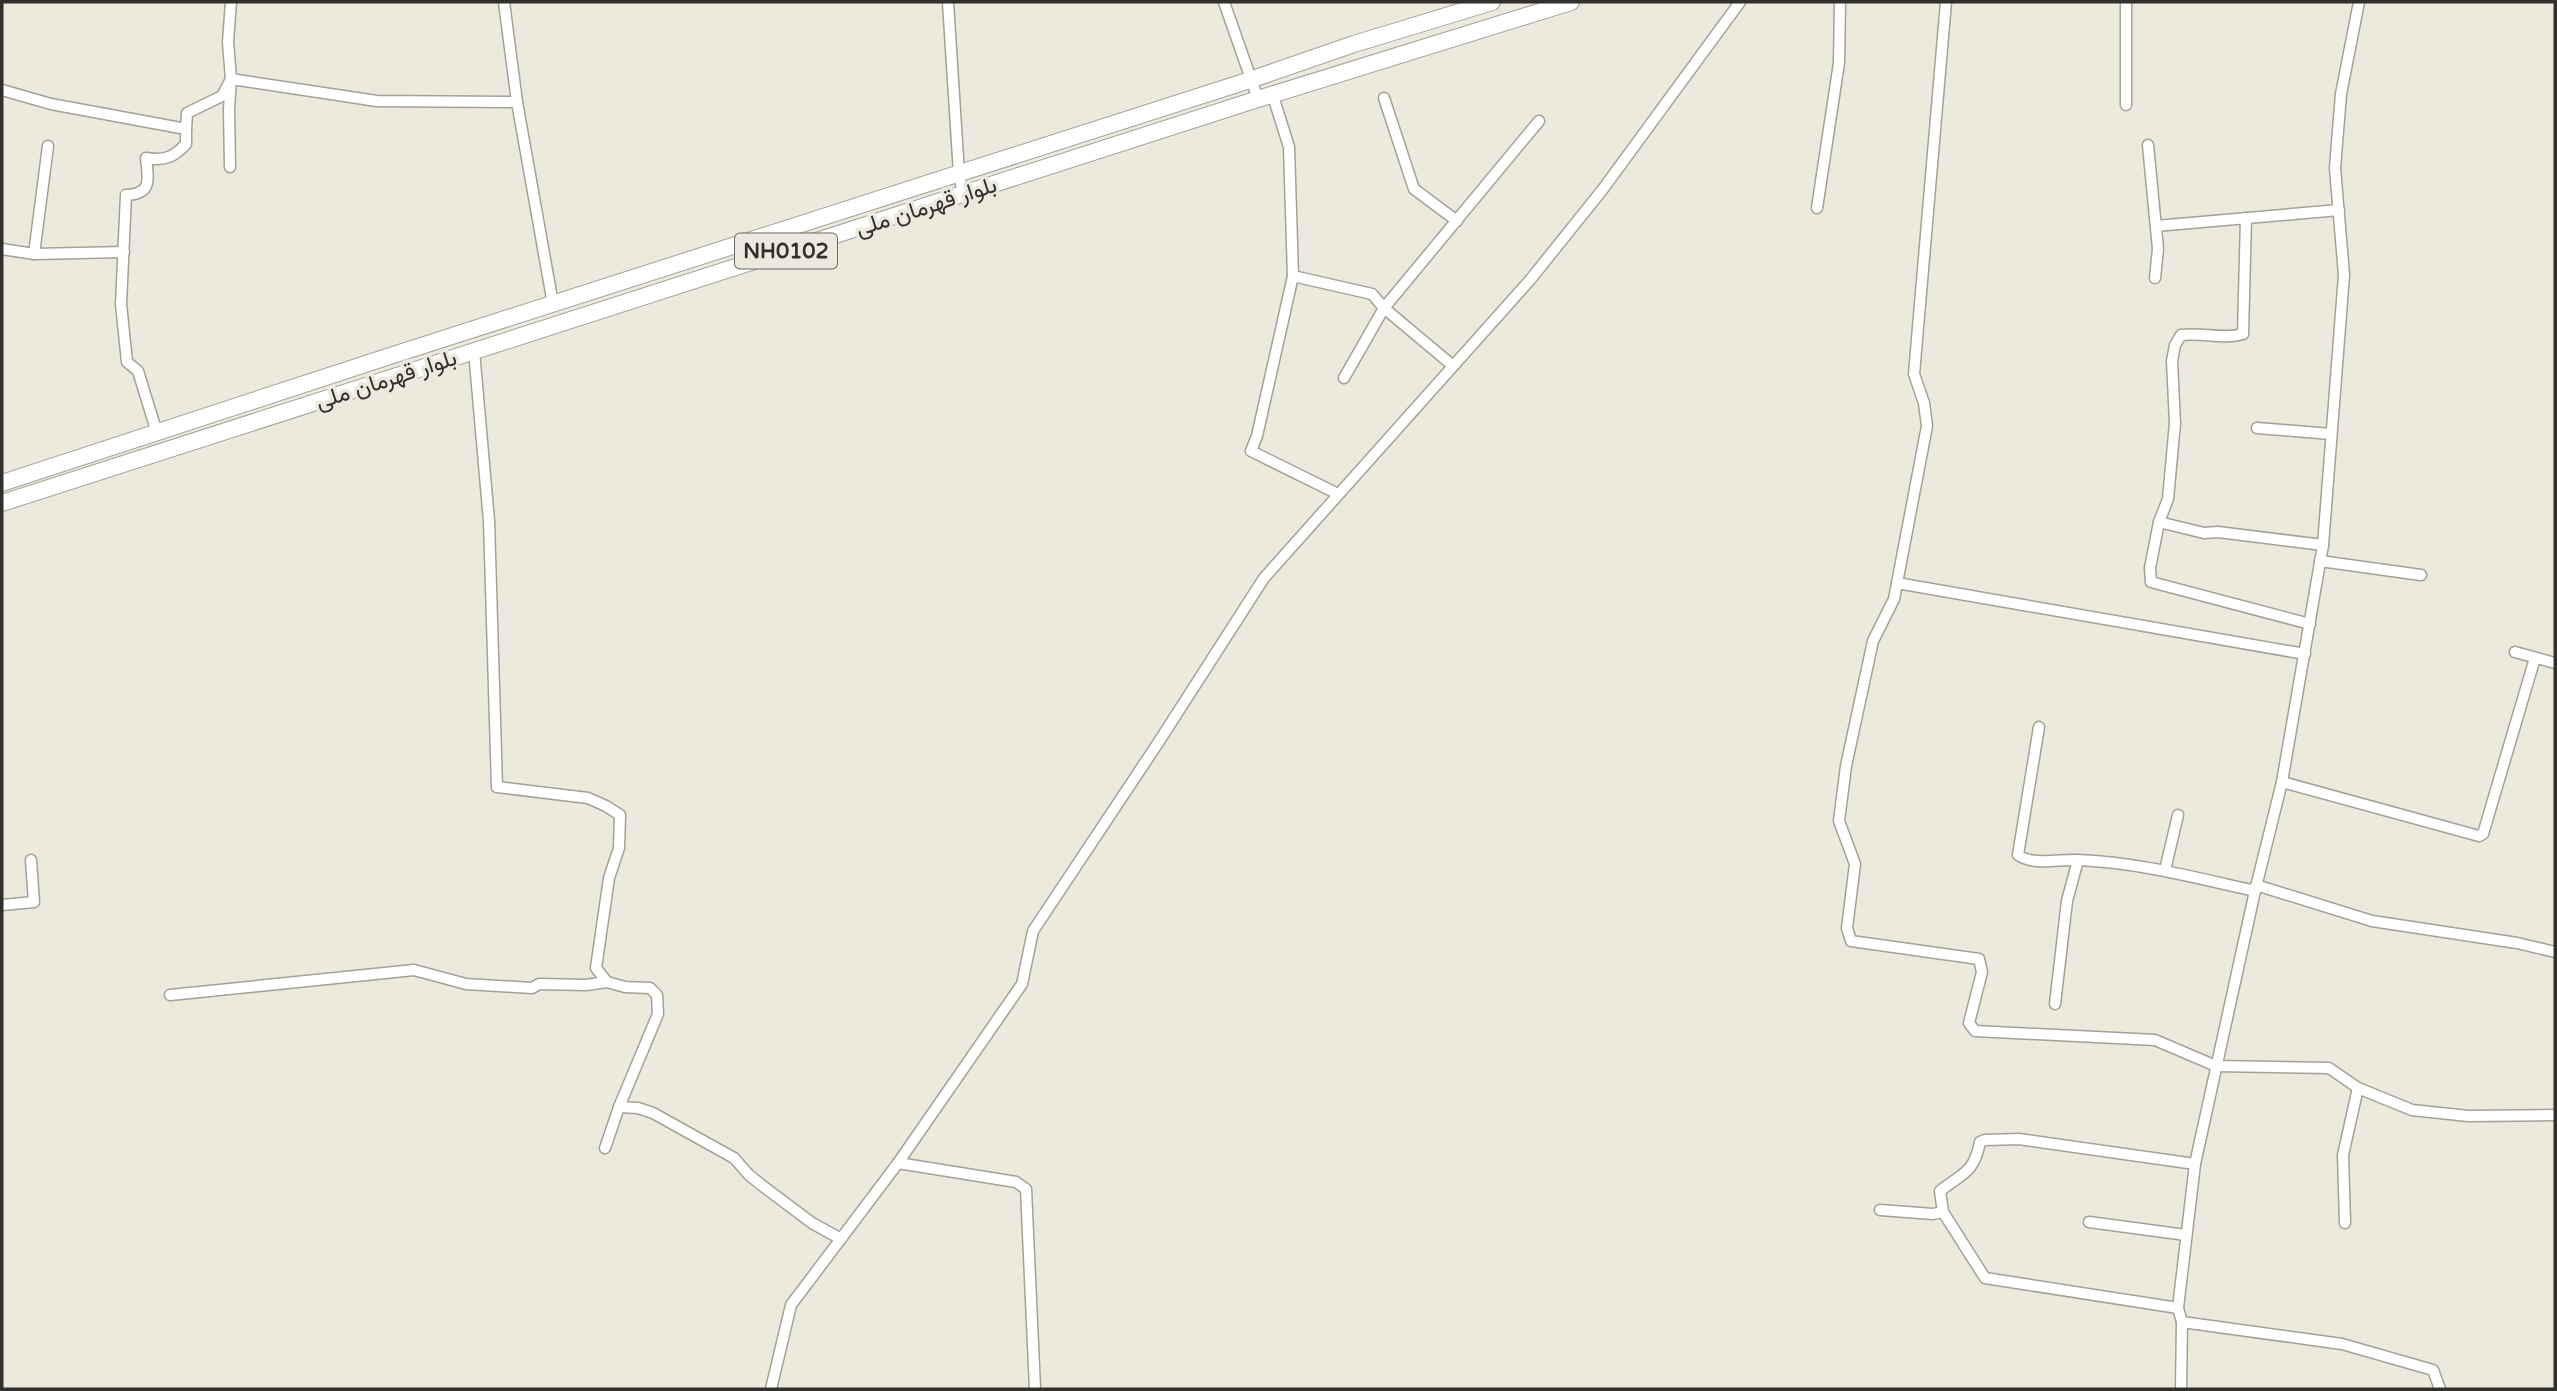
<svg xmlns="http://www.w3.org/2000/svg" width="2557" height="1391" font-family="'Varela Round',Vazirmatn,sans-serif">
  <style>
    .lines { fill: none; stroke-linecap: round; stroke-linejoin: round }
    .minor-casing { stroke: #a4a197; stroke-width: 13 }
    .highway-casing { stroke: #a4a197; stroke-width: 18 }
    .minor { stroke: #fff; stroke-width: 10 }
    .highway { stroke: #fff; stroke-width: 16 }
    .labels { text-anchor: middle; stroke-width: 7; stroke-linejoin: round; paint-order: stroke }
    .shield { fill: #ece9dd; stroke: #696861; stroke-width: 2 }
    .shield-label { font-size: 21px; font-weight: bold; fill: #31302c }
    .street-label { font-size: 23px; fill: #31302c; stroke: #ece9dd }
  </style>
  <rect width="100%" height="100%" fill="#ece9dd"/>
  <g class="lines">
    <g class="minor-casing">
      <g id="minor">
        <polyline points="504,2 517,102 553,304"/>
        <polyline points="948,2 959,174 963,194"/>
        <polyline points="1224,2 1258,99"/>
        <polyline points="1946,2 1914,374 1924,403 1927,426 1894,599 1873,641 1846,766 1839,821 1855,864 1847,928 1851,941 1979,959 1982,972 1969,1023 1975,1031 2155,1040 2216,1066 2329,1068 2358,1088 2412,1110 2468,1116 2555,1115"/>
        <polyline points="2,90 51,104 186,129 187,113 222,96 231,79 377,101 517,102"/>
        <polyline points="1273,96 1289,147 1293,276 1257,436 1251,451 1338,494"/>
        <polyline points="1384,98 1414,189 1457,221"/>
        <polyline points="2126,105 2126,2"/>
        <polyline points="2148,145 2158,249 2155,278"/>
        <polyline points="230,167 229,109 231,79 228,42 231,2"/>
        <polyline points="1817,208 1839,63 1840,2"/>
        <path d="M 2246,218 L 2243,334 C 2223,340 2202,332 2181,335 L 2175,345 L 2172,361 L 2175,423 L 2168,499 L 2159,522 L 2150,568 L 2151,582 L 2310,624"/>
        <polyline points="2156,226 2339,210"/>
        <polyline points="2,249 34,254 124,252"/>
        <polyline points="34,254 48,146"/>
        <polyline points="1293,276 1372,294 1384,308 1452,365"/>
        <polyline points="474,351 489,521 497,787 588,798 606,806 620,815 619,848 609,878 596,968 607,982 625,987 650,988 657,995 658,1014 619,1107 605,1148"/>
        <polyline points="1344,378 1384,308 1539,121"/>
        <polyline points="2257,428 2331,434"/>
        <path d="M 157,433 L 138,371 L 127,362 L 121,304 L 126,195 C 153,194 148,179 146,158 C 165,161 174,157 186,144 L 186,129"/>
        <polyline points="2159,522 2204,533 2218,532 2323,545"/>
        <polyline points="2320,561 2421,575"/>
        <polyline points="1897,583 2305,654"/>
        <polyline points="2515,652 2555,663"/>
        <path d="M 2039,727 L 2018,855 C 2034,866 2059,859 2077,860 C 2137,862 2197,878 2255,891"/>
        <polyline points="2282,782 2479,836 2483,834 2535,658"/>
        <polyline points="2165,870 2178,815"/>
        <polyline points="2256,885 2372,921 2517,943 2555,952"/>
        <polyline points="2,905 34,902 31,860"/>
        <polyline points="170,995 414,970 466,984 532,988 539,984 586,985 607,982"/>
        <polyline points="2055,1004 2067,901 2078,860"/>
        <polyline points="619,1107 638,1108 653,1113 734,1158 749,1175 764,1187 812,1223 841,1239"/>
        <polyline points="898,1163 1016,1182 1026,1189 1035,1389"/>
        <polyline points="1880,1210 1933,1214 1943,1212 1985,1278 2178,1308"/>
        <path d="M 1943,1212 L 1940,1191 C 1963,1173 1974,1173 1980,1142 L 1985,1140 L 2019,1139 L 2195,1164"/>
        <polyline points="2089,1222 2186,1235"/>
        <polyline points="2345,1223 2343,1155 2358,1088"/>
        <polyline points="2182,1322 2342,1344 2433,1370 2440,1389"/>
        <polyline points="771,1389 791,1305 898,1163 1022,984 1033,931 1158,743 1264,578 1530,280 1603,189 1740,2"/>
        <polyline points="2181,1389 2182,1322 2178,1308 2195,1164 2255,891 2282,782 2323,545 2344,275 2335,168 2341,94 2359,2"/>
      </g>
    </g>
    <g class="highway-casing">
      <g id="highway">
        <polyline points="2,483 393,355 1250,80 1354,44 1492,2"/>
        <polyline points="2,503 1258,99 1571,2"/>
      </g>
    </g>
    <use href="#minor" class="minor"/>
    <use href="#highway" class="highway"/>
  </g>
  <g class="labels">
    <rect class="shield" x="735" y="233.5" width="102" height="35" rx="5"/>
    <g class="shield-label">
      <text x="786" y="258">NH0102</text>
    </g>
    <g class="street-label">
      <text transform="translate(926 206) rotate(-18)" y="8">بلوار قهرمان ملی</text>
      <text transform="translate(386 379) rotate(-18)" y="8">بلوار قهرمان ملی</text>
    </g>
  </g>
  <rect width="2557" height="1391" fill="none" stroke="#31302c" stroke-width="7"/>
</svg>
